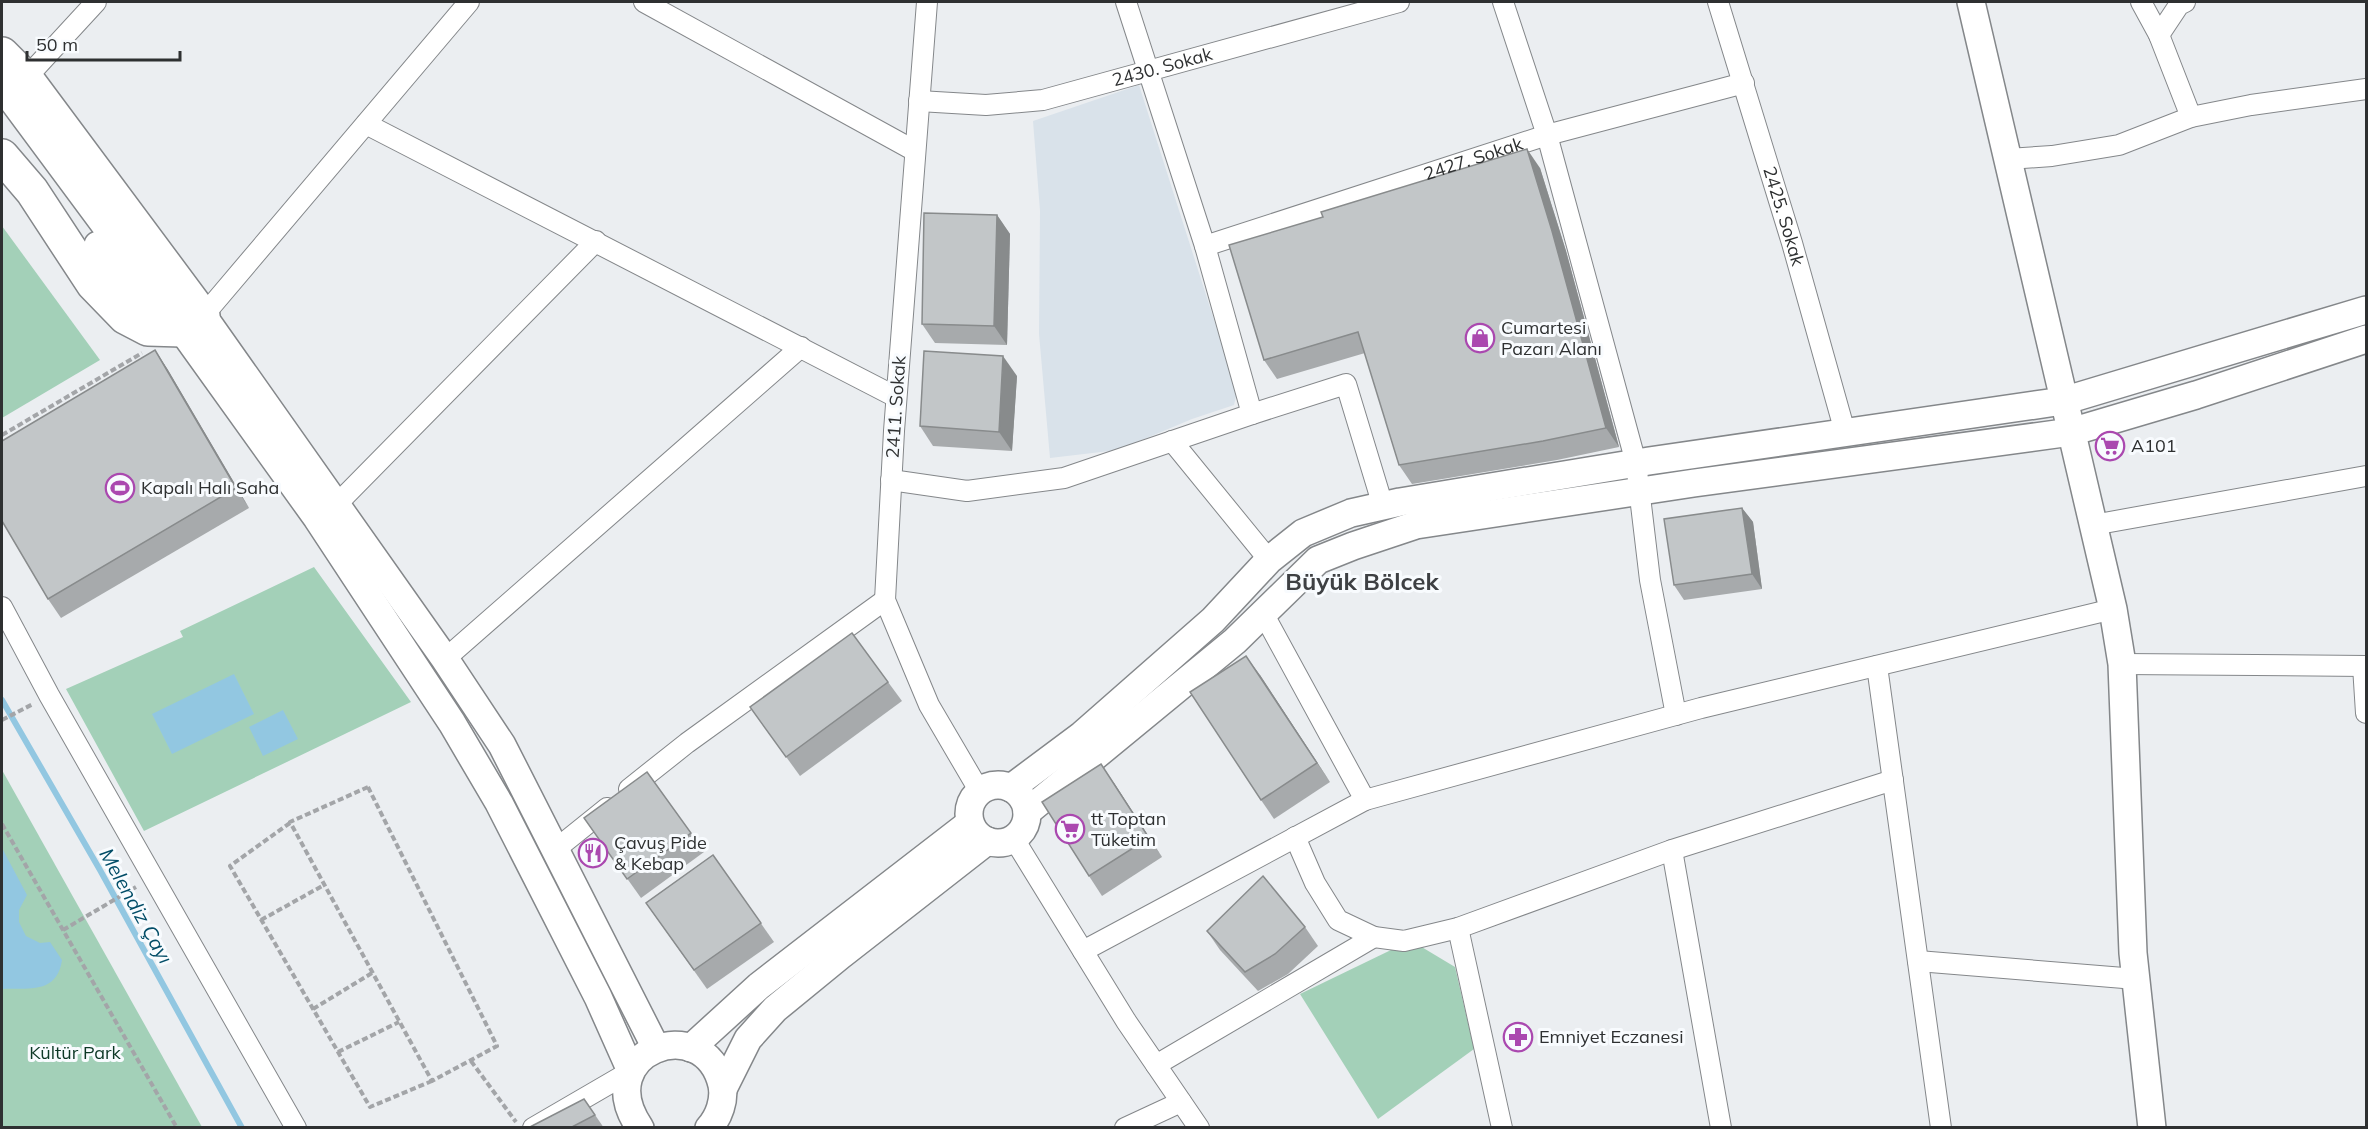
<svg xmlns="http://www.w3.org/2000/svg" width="2368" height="1129" font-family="Mulish,sans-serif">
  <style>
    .built { fill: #d9e2ea }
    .green { fill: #a3d0b8 }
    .water { fill: #92c7e1 }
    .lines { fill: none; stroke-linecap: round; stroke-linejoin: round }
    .stream { stroke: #92c7e1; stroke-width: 6 }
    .street-casing { stroke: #84878a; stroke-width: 22 }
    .secondary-casing { stroke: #84878a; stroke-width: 30 }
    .highway-casing { stroke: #84878a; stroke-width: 36 }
    .path { stroke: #a3a5a8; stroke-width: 4; stroke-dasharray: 6 3; stroke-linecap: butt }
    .street { stroke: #fff; stroke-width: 20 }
    .secondary { stroke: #fff; stroke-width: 27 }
    .highway { stroke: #fff; stroke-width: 33 }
    .wall { fill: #a7aaac }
    .shaded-wall { fill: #888b8c }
    .building { fill: #c2c6c8; stroke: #888b8c; stroke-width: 1.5 }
    .labels { text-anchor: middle; stroke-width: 6; stroke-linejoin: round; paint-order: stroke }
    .street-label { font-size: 18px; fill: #2e3031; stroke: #f8fbfe }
    .poi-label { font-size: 18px; fill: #2e3031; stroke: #f8fbfe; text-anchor: start }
    .park-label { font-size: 18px; fill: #0c3725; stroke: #f8fbfe }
    .water-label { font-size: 20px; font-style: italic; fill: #024d67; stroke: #f8fbfe }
    .district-label { font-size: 24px; font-weight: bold; fill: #3e4043; stroke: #f8fbfe }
  </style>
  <rect width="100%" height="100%" fill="#ebeef1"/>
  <polygon class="built" points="1139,85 1237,392 1234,405 1192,419 1118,450 1050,458 1039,334 1040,211 1033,121"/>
  <g class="green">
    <polygon points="2,226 100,360 2,418"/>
    <polygon points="314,567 411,702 144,831 66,689 183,637 180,631"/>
    <polygon points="2,770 202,1127 2,1127"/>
    <polygon points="1420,946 1455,967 1474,1049 1378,1119 1300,994 1391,950"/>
  </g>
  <g class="water">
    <polygon points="234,674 254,714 172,754 152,714"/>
    <polygon points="283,710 298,739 263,756 249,727"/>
    <path d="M 2,848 L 27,895 L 19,910 L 19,922 L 26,936 L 40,943 L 50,942 L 62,960 C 57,994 29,988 2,989 Z"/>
  </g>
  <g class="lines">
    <polyline class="stream" points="2,700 100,870 242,1128"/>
    <g class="street-casing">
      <g id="street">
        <polyline points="644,2 915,151"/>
        <polyline points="927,2 894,431 885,600 929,705 980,792"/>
        <polyline points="1126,2 1205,246 1252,414"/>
        <polyline points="1503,2 1547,135 1636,463 1650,580 1676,715"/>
        <path id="s1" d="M 1718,2 L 1792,243 L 1845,432"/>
        <polyline points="2141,2 2159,35 2191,117"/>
        <polyline points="2159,35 2179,5 2185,2"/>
        <polyline points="26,78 96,2"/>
        <path id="s2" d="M 919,101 L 986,105 L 1043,100 L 1399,2"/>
        <polyline points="366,124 896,397"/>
        <polyline points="2008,159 2052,156 2119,145 2191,117 2251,105 2366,89"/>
        <path id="s3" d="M 1205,246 L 1547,135 L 1744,83"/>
        <polyline points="203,316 469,2"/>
        <polyline points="1172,441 1269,560"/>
        <polyline points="891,480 967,491 1064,478 1252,414 1346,384 1383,506"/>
        <polyline points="336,505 596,241"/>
        <polyline points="2093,525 2366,476"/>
        <polyline points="2,607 49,695 296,1128"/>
        <polyline points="1263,613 1365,800"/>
        <polyline points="445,659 801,347"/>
        <polyline points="2122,664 2366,666"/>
        <polyline points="1877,666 1941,1128"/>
        <polyline points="2363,666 2366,713"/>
        <polyline points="629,789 687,743 885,600"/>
        <polyline points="1295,837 1315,883 1338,920 1374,937 1404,941 1458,928 1672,850 1893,780"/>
        <polyline points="1014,839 1126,1021 1199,1128"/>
        <polyline points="556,849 607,808"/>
        <polyline points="1672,850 1721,1128"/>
        <polyline points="1458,928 1502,1128"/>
        <polyline points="1083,951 1365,800 1701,708 2113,609"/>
        <polyline points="1918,961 2136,979"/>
        <polyline points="1156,1065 1374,937"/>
        <polyline points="533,1128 631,1071"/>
        <polyline points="1125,1128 1181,1102"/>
      </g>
    </g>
    <g class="secondary-casing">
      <g id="secondary">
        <polyline points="1971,2 2113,609 2122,664 2133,953 2152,1128"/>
        <polyline points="2,86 131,260 175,298 203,316 445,659 502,745 656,1048"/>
        <polyline points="98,245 121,277 182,330 317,518 452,723 499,803 598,997 631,1071"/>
        <circle cx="998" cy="814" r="29"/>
        <polyline points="1011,788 1082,735 1213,620 1269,560 1303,533 1351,513 1400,502 1649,461 2063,401 2366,310"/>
        <polyline points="1027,812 1235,641 1318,560 1353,546 1416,525 1694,483 2071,432 2196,395 2366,339"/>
        <polyline points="691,1048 759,986 970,823"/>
        <polyline points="723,1089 748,1039 775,1009 841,955 987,841"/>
        <path d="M 640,1128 C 588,1052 704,1009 722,1085 C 725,1100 719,1117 709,1128"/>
      </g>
    </g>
    <g class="highway-casing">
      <g id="highway">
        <polyline points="2,54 26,78 203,316"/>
        <polyline points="2,156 32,191 93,284 125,317 148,329 182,330"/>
      </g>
    </g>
    <g class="path">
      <polyline points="2,435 142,353"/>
      <polyline points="2,720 33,704"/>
      <polygon points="368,787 497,1046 432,1081 290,822"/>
      <polyline points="290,823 230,866 370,1107 432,1081"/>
      <polyline points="2,824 177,1128"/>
      <polyline points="261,920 324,885"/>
      <polyline points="63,930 136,887"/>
      <polyline points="313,1009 372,973"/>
      <polyline points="338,1052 399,1022"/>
      <polyline points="471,1061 516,1122"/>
    </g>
    <use href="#street" class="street"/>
    <use href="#secondary" class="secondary"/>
    <use href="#highway" class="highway"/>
  </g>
  <g class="wall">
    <polygon points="1540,168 1566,251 1619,447 1557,460 1412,484 1399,465 1365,353 1277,379 1264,360"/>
    <polygon points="997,215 1010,234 1007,345 935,343 922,324"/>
    <polygon points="155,350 168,370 249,508 61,618 48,599"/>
    <polygon points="1017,376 1012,451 933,446 920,426"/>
    <polygon points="1742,508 1753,522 1762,589 1684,600 1674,585"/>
    <polygon points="1260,675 1330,782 1274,819 1261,800"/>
    <polygon points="888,682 902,701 800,776 750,707"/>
    <polygon points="647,772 704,852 641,898 584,818"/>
    <polygon points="1114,783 1162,857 1102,896 1089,876"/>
    <polygon points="713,855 774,942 707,989 646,903"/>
    <polygon points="1305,927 1318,946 1288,974 1258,991 1220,950 1207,931"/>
    <polygon points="584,1099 604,1128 528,1128"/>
  </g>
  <g class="shaded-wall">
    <polygon points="1527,149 1540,168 1566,251 1619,447 1606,428"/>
    <polygon points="997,215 1010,234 1007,345 994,326"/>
    <polygon points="155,350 168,370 249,508 236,488"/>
    <polygon points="1003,356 1017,376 1012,451 999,432"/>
    <polygon points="1742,508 1753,522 1762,589 1752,574"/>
    <polygon points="1246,656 1260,675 1330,782 1317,763"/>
    <polygon points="1101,764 1114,783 1162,857 1149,838"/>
  </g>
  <g class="building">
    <polygon points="1527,149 1552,231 1606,428 1543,441 1399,465 1358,332 1264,360 1229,245 1323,217 1321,212"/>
    <polygon points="924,213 997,215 994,326 922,324"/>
    <polygon points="155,350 236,488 48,599 2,521 2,441"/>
    <polygon points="924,351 1003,356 999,432 920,426"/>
    <polygon points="1742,508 1752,574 1674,585 1664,519"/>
    <polygon points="852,633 888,682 786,757 750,707"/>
    <polygon points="1246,656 1317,763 1261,800 1190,692"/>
    <polygon points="1101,764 1149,838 1089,876 1042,802"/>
    <polygon points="647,772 691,833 627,879 584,818"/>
    <polygon points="713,855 761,923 694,970 646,903"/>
    <polygon points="1263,876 1305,927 1275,954 1245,972 1207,931"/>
    <polygon points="584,1099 595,1115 570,1128 528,1128"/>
  </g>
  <defs>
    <g id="shop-ring" transform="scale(1.5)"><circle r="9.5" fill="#f8fbfe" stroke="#aa48af" stroke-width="1.5"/><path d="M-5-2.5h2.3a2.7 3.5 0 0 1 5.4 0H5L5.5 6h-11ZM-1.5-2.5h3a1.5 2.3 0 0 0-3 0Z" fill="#aa48af"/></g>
    <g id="supermarket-ring" transform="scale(1.5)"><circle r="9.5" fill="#f8fbfe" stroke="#aa48af" stroke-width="1.5"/><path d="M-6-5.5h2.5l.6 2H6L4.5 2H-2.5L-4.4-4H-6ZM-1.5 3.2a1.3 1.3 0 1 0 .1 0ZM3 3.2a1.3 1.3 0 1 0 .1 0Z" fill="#aa48af"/></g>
    <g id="stadium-ring" transform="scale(1.5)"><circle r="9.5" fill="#f8fbfe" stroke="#aa48af" stroke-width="1.5"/><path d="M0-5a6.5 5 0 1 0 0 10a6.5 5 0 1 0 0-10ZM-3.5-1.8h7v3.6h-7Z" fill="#aa48af"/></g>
    <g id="restaurant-ring" transform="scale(1.5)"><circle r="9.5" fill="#f8fbfe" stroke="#aa48af" stroke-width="1.5"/><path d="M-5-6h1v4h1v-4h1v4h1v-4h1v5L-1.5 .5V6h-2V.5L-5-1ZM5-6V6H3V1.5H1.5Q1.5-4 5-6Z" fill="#aa48af"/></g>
    <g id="pharmacy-ring" transform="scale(1.5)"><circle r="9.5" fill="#f8fbfe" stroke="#aa48af" stroke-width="1.5"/><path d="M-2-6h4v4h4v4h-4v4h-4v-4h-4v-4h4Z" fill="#aa48af"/></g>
  </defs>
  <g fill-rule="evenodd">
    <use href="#shop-ring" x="1480" y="338"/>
    <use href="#supermarket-ring" x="2110" y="446"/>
    <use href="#stadium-ring" x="120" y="488"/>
    <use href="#supermarket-ring" x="1070" y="829"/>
    <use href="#restaurant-ring" x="593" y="853"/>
    <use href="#pharmacy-ring" x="1518" y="1037"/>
  </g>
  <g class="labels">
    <g class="street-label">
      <text dy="6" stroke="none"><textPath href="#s2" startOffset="248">2430. Sokak</textPath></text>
      <text dy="6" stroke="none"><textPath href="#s3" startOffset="282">2427. Sokak</textPath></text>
      <text dy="6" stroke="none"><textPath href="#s1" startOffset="224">2425. Sokak</textPath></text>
      <text transform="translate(896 407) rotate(-86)" y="6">2411. Sokak</text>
    </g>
    <g class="poi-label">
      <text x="1501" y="334">Cumartesi<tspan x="1501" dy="21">Pazarı Alanı</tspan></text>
      <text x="2131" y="452">A101</text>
      <text x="141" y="494">Kapalı Halı Saha</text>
      <text x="1091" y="825">tt Toptan<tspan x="1091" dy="21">Tüketim</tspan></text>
      <text x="614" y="849">Çavuş Pide<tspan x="614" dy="21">&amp; Kebap</tspan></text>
      <text x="1539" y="1043">Emniyet Eczanesi</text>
    </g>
    <g class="park-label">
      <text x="75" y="1059">Kültür Park</text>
    </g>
    <g class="water-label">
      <text transform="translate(136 906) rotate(61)" y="7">Melendiz Çayı</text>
    </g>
    <g class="district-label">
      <text x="1362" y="590">Büyük Bölcek</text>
    </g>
  </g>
  <rect width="2368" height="1129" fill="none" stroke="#2e3031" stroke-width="6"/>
  <path d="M27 51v9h153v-9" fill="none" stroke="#2e3031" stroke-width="3"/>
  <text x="36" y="51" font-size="18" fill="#2e3031" stroke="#f8fbfe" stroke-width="4.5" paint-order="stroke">50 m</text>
</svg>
